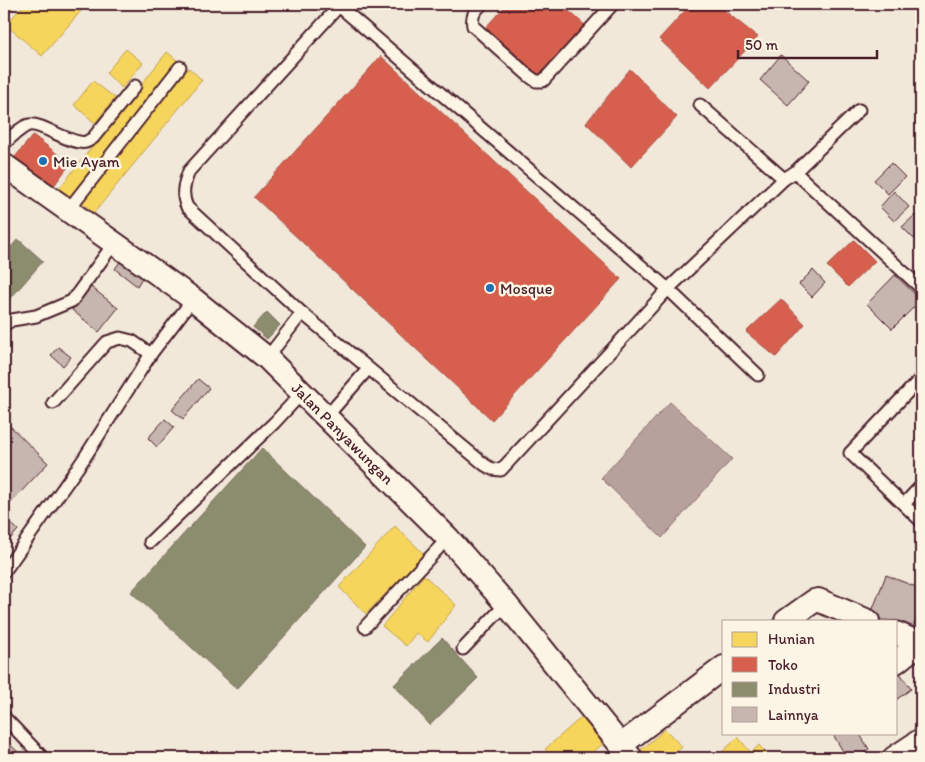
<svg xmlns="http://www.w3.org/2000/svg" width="925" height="762" font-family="Itim,sans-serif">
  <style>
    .water { fill: #b6a19c; stroke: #8b6d6f }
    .homes { fill: #f6d55c; stroke: #c29e4d }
    .shops { fill: #d6604d; stroke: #ac4c43 }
    .industry { fill: #8c8c6e; stroke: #786b5a }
    .building { fill: #c7b6af; stroke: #4a1f2b }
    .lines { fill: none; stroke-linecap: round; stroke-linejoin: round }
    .service-casing { stroke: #4a1f2b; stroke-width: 15 }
    .minor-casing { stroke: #4a1f2b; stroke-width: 26 }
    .service { stroke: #fcf5e5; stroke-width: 11 }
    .minor { stroke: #fcf5e5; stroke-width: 22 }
    .poi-dot { fill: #1f6fb2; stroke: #fcf5e5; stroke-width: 2 }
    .labels { text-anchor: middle; stroke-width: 5; stroke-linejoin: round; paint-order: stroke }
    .poi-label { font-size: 16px; fill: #4a1f2b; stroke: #fcf5e5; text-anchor: start }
    .street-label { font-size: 16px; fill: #4a1f2b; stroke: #fcf5e5 }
  </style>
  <rect width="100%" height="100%" fill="#f1e8da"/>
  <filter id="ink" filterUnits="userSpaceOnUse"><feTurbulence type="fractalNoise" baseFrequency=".02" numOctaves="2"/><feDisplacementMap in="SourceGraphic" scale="10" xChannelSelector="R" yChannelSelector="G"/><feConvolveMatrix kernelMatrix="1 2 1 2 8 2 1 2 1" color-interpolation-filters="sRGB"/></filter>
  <g filter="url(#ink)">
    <polygon class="water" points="670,402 732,459 662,538 601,478"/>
    <g class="homes">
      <polygon points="4,4 17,4 7,13 4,10"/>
      <polygon points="24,4 87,4 42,56 6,25"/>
      <polygon points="126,49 143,63 122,88 106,73"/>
      <polygon points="167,52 178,61 69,199 58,190"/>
      <polygon points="189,68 202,80 94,213 81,202"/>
      <polygon points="93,81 115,98 95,123 74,105"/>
      <polygon points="395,526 424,554 366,614 339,587"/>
      <polygon points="424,575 456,605 428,642 416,633 406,646 382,626"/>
      <polygon points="583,716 603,744 586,758 552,758 545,749"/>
      <polygon points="665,729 682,747 670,758 648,758 641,750"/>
      <polygon points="738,737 751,753 759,745 770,758 716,758"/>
      <polygon points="604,751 612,758 595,758"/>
    </g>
    <g class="shops">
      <polygon points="507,4 561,4 587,27 539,76 485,28"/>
      <polygon points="691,4 716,4 758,37 710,88 659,39"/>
      <polygon points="381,56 621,279 492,420 254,197"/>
      <polygon points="630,69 677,117 631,167 586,123"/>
      <polygon points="4,113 10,118 4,126"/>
      <polygon points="33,135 70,164 53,187 15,157"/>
      <polygon points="854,240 875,261 848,287 827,266"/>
      <polygon points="781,299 805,324 776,357 746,332"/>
    </g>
    <g class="industry">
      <polygon points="18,239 43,261 4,306 4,255"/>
      <polygon points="267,312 280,325 267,339 253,327"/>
      <polygon points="262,448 365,547 237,689 131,592"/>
      <polygon points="442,638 478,678 430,725 394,685"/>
    </g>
    <g class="building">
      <polygon points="781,55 809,81 788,105 760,80"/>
      <polygon points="891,163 905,177 888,194 874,180"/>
      <polygon points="894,191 909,207 894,221 880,207"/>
      <polygon points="915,215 921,222 921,232 914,239 902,227"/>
      <polygon points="121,260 143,276 137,286 115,269"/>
      <polygon points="813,270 825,283 812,297 799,284"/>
      <polygon points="895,275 921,300 892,329 867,304"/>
      <polygon points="91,287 118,308 99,332 72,310"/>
      <polygon points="58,347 71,357 63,366 51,355"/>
      <polygon points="198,379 209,388 183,419 172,410"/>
      <polygon points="165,419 174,427 157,447 148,438"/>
      <polygon points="6,422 48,463 4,510 4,424"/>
      <polygon points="4,516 18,530 4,546"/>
      <polygon points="886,575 921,589 921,606 910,635 896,630 896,621 869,619"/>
      <polygon points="900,673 911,689 896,700 896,676"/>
      <polygon points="832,733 859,733 869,749 857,758 847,758"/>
      <polygon points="4,739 19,753 14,758 4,758"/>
    </g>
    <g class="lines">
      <g class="service-casing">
        <g id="service">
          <path d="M 336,4 L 339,6 L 668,289 L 501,470 L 492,469 L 485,465 L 302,313 L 187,207 C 181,194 184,184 189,171 L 339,6"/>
          <path d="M 482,4 C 475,11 471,15 473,26 L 529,76 L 536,81 L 543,81 L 613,4"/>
          <polyline points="700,105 784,179"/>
          <path d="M 4,144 C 9,139 23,126 29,125 C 41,122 72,146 86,142 C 87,142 93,138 93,138 L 135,86"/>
          <polyline points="795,172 921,288"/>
          <polyline points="68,210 180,67"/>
          <polyline points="4,325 12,320 36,316 72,301 115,242"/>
          <polyline points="267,358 302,313"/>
          <polyline points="758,375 668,289 784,179 795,172 859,110"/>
          <polyline points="921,378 850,453 921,521"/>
          <polyline points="53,403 107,342 120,338 132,341 151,354"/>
          <polyline points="327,416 368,369"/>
          <polyline points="904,504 921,486"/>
          <polyline points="150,542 274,423 302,393"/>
          <polyline points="4,572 83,460 151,354 193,299"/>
          <polyline points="365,627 448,538"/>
          <polyline points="463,649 506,604"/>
          <polyline points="4,717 43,758"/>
        </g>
      </g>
      <g class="minor-casing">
        <g id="minor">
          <polyline points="4,165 193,299 267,358 448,538 506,604 631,758"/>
          <polyline points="786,621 814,601 818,600 868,621"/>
          <polyline points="896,633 910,639 921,650"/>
          <polyline points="896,662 917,645"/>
          <polyline points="621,745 724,667"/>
          <polyline points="894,758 921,740"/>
        </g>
      </g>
      <use href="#service" class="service"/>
      <use href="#minor" class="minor"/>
    </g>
  </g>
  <g class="poi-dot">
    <circle cx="43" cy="161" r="5"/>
    <circle cx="490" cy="288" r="5"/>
  </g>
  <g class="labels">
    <g class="poi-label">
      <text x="53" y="167">Mie Ayam</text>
      <text x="500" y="294">Mosque</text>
    </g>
    <g class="street-label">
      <text transform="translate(343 433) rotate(45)" y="6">Jalan Panyawungan</text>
    </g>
  </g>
  <rect width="925" height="762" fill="none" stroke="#fcf5e5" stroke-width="20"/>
  <rect x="10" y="10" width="905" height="742" fill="none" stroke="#4a1f2b" stroke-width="2" filter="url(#ink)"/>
  <rect x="722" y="620" width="175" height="115" fill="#fcf5e5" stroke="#b59f9b"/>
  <rect x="732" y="632" width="25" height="15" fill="#f6d55c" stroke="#b59f9b"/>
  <text x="768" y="644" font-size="15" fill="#4a1f2b">Hunian</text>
  <rect x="732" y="657" width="25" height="15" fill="#d6604d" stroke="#b59f9b"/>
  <text x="768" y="670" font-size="15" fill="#4a1f2b">Toko</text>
  <rect x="732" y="682" width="25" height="15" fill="#8c8c6e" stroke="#b59f9b"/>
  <text x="768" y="694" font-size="15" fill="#4a1f2b">Industri</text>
  <rect x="732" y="707" width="25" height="15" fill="#c7b6af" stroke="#b59f9b"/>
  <text x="768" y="720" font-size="15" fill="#4a1f2b">Lainnya</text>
  <path d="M738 50v8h139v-8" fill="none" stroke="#4a1f2b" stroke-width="2.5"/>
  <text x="745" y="50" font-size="15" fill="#4a1f2b" stroke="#fcf5e5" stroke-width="4" paint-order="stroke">50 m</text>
</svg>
